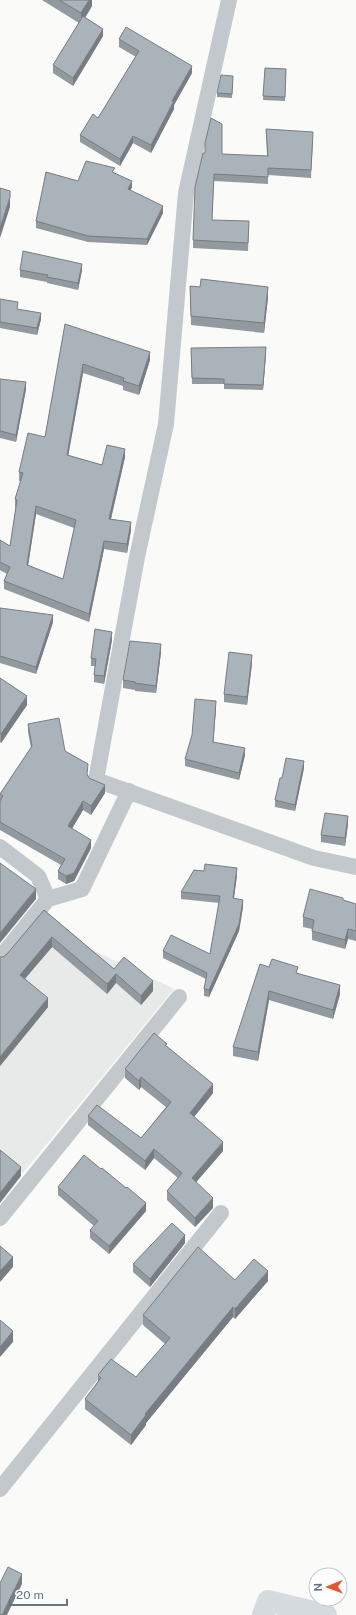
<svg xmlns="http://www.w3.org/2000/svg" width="356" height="1615" font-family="'Public Sans',sans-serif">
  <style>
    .built { fill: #e8e9e9 }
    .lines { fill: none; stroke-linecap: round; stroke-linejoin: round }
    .street { stroke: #c3c8cc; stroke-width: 16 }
    .secondary { stroke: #d6dbdf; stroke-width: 22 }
    .wall { fill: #929a9f; fill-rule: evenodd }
    .shaded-wall { fill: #777d82 }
    .building { fill: #aab3b9; stroke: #777d82; fill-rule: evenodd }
  </style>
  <rect width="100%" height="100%" fill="#fafaf8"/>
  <polygon class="built" points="45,927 174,989 23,1173 0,1155 0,981"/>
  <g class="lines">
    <g class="street">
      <polyline points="229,0 186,193 166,424 137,557 96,780 314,858 356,867"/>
      <polyline points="0,847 38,876 48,899"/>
      <polyline points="0,958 48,899 82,889 129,791"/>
      <polyline points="0,1218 179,997"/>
      <polyline points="0,1489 221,1213"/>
    </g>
    <polyline class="secondary" points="263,1615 268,1601 326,1615"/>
  </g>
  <g class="wall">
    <polygon points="42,0 92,0 92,6 85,18 103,36 73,86 53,73 53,65 79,23"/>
    <polygon points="119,39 192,73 174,105 174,109 151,153 133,143 120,166 80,142 80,135 98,118 136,57 119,47"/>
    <polygon points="265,68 286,69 285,101 263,100"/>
    <polygon points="233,80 232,98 217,97 217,93"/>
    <polygon points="266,129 313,139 311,178 268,175 268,184 214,181 212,220 249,229 248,251 193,248 193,240 203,153 267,156"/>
    <polygon points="115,173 132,187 130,191 163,213 147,245 88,242 36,228 36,221 78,181"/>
    <polygon points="20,270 82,270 78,290 47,283 47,282 20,277"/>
    <polygon points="190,286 268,297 264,333 191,325"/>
    <polygon points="0,299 18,310 41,319 37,335 0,328"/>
    <path d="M 65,324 L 150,360 L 139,395 L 123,390 L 123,386 L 83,373 L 68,455 L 102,465 L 125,457 L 111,519 L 131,530 L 127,553 L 104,549 L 89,622 L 4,589 L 4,581 L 7,574 L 0,570 L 0,540 L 10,546 L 16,508 L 15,507 L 15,499 L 21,481 L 19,481 L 19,472 L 45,437 ZM 36,514 L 74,528 L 63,579 L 28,565 Z"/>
    <polygon points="191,348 266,353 263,390 224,389 224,384 192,384"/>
    <polygon points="0,379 26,389 16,442 0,438"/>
    <polygon points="0,608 53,622 36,674 0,663"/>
    <polygon points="112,640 104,684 94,682 94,675 95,666 91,666 91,658"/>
    <polygon points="161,652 156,693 135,691 135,690 123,688 123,680"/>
    <polygon points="252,663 247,705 224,702 224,694"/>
    <polygon points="0,678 27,705 1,743 0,742"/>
    <polygon points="216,707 213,742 245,755 239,780 185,766 185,759"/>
    <polygon points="28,724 65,751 87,775 89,778 105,793 91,815 83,810 72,829 91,848 74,881 66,884 58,879 58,871 61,865 0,830 0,794 31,748 28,732"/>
    <polygon points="304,768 295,811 275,807 275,800 282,778"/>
    <polygon points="348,824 345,846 321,842 321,835"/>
    <polygon points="237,875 234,898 243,907 239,931 209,997 204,996 204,989 206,979 163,958 163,951 210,954 219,903 181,899 181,892"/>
    <polygon points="343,900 356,904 356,941 348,939 345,949 312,940 312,929 303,927 303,917"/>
    <polygon points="44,910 114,969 153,991 141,1005 116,983 107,994 52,947 25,979 48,1007 0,1066 0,957 3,957 7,954"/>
    <polygon points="269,967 298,973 340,994 333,1019 269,1000 258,1061 233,1056 233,1047"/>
    <polygon points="167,1046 213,1093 194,1117 223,1151 196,1182 213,1208 195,1227 167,1200 167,1191 178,1178 154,1158 145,1170 88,1125 88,1116 141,1138 166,1107 141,1087 139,1090 125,1078 125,1069"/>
    <polygon points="58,1187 146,1211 109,1254 90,1238 90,1230 94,1226 58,1195"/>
    <polygon points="185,1243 150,1287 133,1272 133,1264"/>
    <polygon points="235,1280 268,1281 235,1319 233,1317 146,1423 146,1425 131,1445 85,1409 85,1399 98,1381 98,1375 136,1377 165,1344 143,1325 143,1315"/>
  </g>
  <g class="shaded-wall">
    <polygon points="89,0 92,0 92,6 81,24 81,13"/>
    <polygon points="103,29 103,36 73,86 73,78"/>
    <polygon points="192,66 192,73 174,105 174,109 151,153 151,145 172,101"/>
    <polygon points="133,136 133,143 120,166 120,159"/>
    <polygon points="132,181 132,187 128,196 128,189"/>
    <polygon points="10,197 10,207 0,238 0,228"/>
    <polygon points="163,206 163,213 147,245 147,239"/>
    <polygon points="82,264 82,270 78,290 78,283"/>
    <polygon points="268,287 268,297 264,333 264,323"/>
    <polygon points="41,313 41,319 37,335 37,328"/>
    <polygon points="266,347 266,353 263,390 263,385"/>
    <polygon points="150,352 150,360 139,395 139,386"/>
    <polygon points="83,364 83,373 67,463 67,455"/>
    <polygon points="26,382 26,389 16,442 16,435"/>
    <polygon points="125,449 125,457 109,527 109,519"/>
    <polygon points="36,506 36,514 27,573 27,565"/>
    <polygon points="131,522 131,530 127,553 127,544"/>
    <polygon points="104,541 104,549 89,622 89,614"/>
    <polygon points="53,615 53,622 36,674 36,667"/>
    <polygon points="112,632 112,640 104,684 104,676"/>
    <polygon points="161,644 161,652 156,693 156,686"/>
    <polygon points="252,655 252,663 247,705 247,697"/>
    <polygon points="27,696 27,705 1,743 1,734"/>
    <polygon points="216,701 216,707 213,749 213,742"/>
    <polygon points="245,748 245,755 239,780 239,773"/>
    <polygon points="304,761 304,768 295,811 295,805"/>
    <polygon points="105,785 105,793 91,815 91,806"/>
    <polygon points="83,801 83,810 68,835 68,826"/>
    <polygon points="348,816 348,824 345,846 345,838"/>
    <polygon points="91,840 91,848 74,881 66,884 66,876"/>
    <polygon points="237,868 237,875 233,905 233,898"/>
    <polygon points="36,889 36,899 0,943 0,933"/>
    <polygon points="243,900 243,907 239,931 209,997 209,990"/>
    <polygon points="348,929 348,939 345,949 345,940"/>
    <polygon points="52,937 52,947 20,984 20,975"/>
    <polygon points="116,974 116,983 107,994 107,984"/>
    <polygon points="153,981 153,991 141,1005 141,996"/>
    <polygon points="340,985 340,994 333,1019 333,1010"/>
    <polygon points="269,991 269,1000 258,1061 258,1052"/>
    <polygon points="48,998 48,1007 0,1066 0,1057"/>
    <polygon points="141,1077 141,1087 139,1090 139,1081"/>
    <polygon points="213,1084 213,1093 190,1122 190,1113"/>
    <polygon points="223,1142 223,1151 192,1187 192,1178"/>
    <polygon points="154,1149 154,1158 145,1170 145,1161"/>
    <polygon points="21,1167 21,1176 0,1203 0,1193"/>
    <polygon points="213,1198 213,1208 195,1227 195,1218"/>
    <polygon points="146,1203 146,1211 109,1254 109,1246"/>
    <polygon points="185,1235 185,1243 150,1287 150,1279"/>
    <polygon points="13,1257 13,1267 0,1282 0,1271"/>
    <polygon points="268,1271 268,1281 235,1319 235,1309"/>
    <polygon points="233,1307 233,1317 146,1423 146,1425 131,1445 131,1435 145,1414"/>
    <polygon points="13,1331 13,1342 0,1357 0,1347"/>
    <polygon points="22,1574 22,1584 7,1615 2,1615"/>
  </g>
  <g class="building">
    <polygon points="59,0 89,0 81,13"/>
    <polygon points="83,16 103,29 73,78 53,65"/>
    <polygon points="126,27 192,66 172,101 174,101 151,145 133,136 120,159 80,135 93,114 98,118 139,51 119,39"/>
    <polygon points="265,68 286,69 285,97 263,96"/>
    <polygon points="221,75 233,76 232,94 217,93"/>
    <polygon points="211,118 222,124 222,154 268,156 266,129 313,132 311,170 268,168 268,177 214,174 212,220 249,221 248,243 193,240 195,187 203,153 205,153 205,143"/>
    <polygon points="86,161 115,168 112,172 132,181 128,189 163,206 147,239 88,236 36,221 46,172 78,181"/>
    <polygon points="0,188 10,191 10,197 0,228"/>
    <polygon points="23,251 82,264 78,283 47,277 48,275 20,270"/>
    <polygon points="201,279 268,287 264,323 191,316 190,286 200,287"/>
    <polygon points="0,299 18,302 17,309 41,313 37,328 0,322"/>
    <path d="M 65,324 L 150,352 L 139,386 L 123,381 L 124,378 L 83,364 L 67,455 L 102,465 L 107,445 L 125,449 L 109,519 L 131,522 L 127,544 L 104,541 L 89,614 L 4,581 L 10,567 L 0,562 L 0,540 L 10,546 L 17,500 L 15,499 L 23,473 L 19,472 L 28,433 L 45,437 ZM 36,506 L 76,520 L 63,579 L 27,565 Z"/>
    <polygon points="266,347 263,385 224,384 224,379 192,378 191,348"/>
    <polygon points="0,379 26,382 16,435 0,431"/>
    <polygon points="0,608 53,615 36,667 0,656"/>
    <polygon points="95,629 112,632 104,676 94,675 96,659 91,658"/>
    <polygon points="130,641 161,644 156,686 135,683 135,682 123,680"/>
    <polygon points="229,652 252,655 247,697 224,694"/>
    <polygon points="0,678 27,696 1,734 0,733"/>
    <polygon points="195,699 216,701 213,742 245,748 239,773 185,759 192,735"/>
    <polygon points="59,718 65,751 88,764 87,774 89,778 105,785 91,806 83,801 68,826 91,840 74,873 66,876 58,871 65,859 0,822 0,801 3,796 0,794 32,746 28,724"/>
    <polygon points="286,758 304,761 295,805 275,800 280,778 282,778"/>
    <polygon points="325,813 348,816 345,838 321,835"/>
    <polygon points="0,863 36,889 0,933"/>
    <polygon points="205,864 237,868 233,898 243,900 239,924 209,990 204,989 207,973 163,951 171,935 210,954 220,896 181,892 194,870 204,871"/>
    <polygon points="310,889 343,898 343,900 356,904 356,931 348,929 345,940 312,931 314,920 303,917"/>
    <polygon points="44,910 114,969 124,957 153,981 141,996 116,974 107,984 52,937 20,975 48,998 0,1057 0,957 3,957 7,954"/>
    <polygon points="272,959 298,967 296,973 340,985 333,1010 269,991 258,1052 233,1047 260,964 269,967"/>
    <polygon points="154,1033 167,1044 165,1045 213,1084 190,1113 223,1142 192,1178 213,1198 195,1218 167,1191 182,1173 154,1149 145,1161 88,1116 97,1105 141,1138 171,1102 141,1077 139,1081 125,1069"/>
    <polygon points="0,1150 21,1167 0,1193"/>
    <polygon points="84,1155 101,1169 102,1168 126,1188 127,1187 146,1203 109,1246 90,1230 98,1221 58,1187"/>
    <polygon points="172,1223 185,1235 150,1279 133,1264"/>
    <polygon points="0,1246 13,1257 0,1271"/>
    <polygon points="198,1247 235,1280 254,1259 268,1271 235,1309 233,1307 145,1414 146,1415 131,1435 85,1399 101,1378 98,1375 111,1359 136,1377 170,1338 143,1315"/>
    <polygon points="0,1320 13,1331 0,1347"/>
    <polygon points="8,1567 22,1574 2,1615 0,1615 0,1583"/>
  </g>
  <g transform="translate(328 1587) rotate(269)"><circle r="19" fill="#ffffff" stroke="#c1c8cd"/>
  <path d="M0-3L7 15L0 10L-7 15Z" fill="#e4572e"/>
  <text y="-6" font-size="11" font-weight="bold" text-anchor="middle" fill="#657683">N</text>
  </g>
  <path d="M10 1599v6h57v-6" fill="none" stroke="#657683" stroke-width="2"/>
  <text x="16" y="1599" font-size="12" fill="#657683" stroke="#ffffff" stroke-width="3" paint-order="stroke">20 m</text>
</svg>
